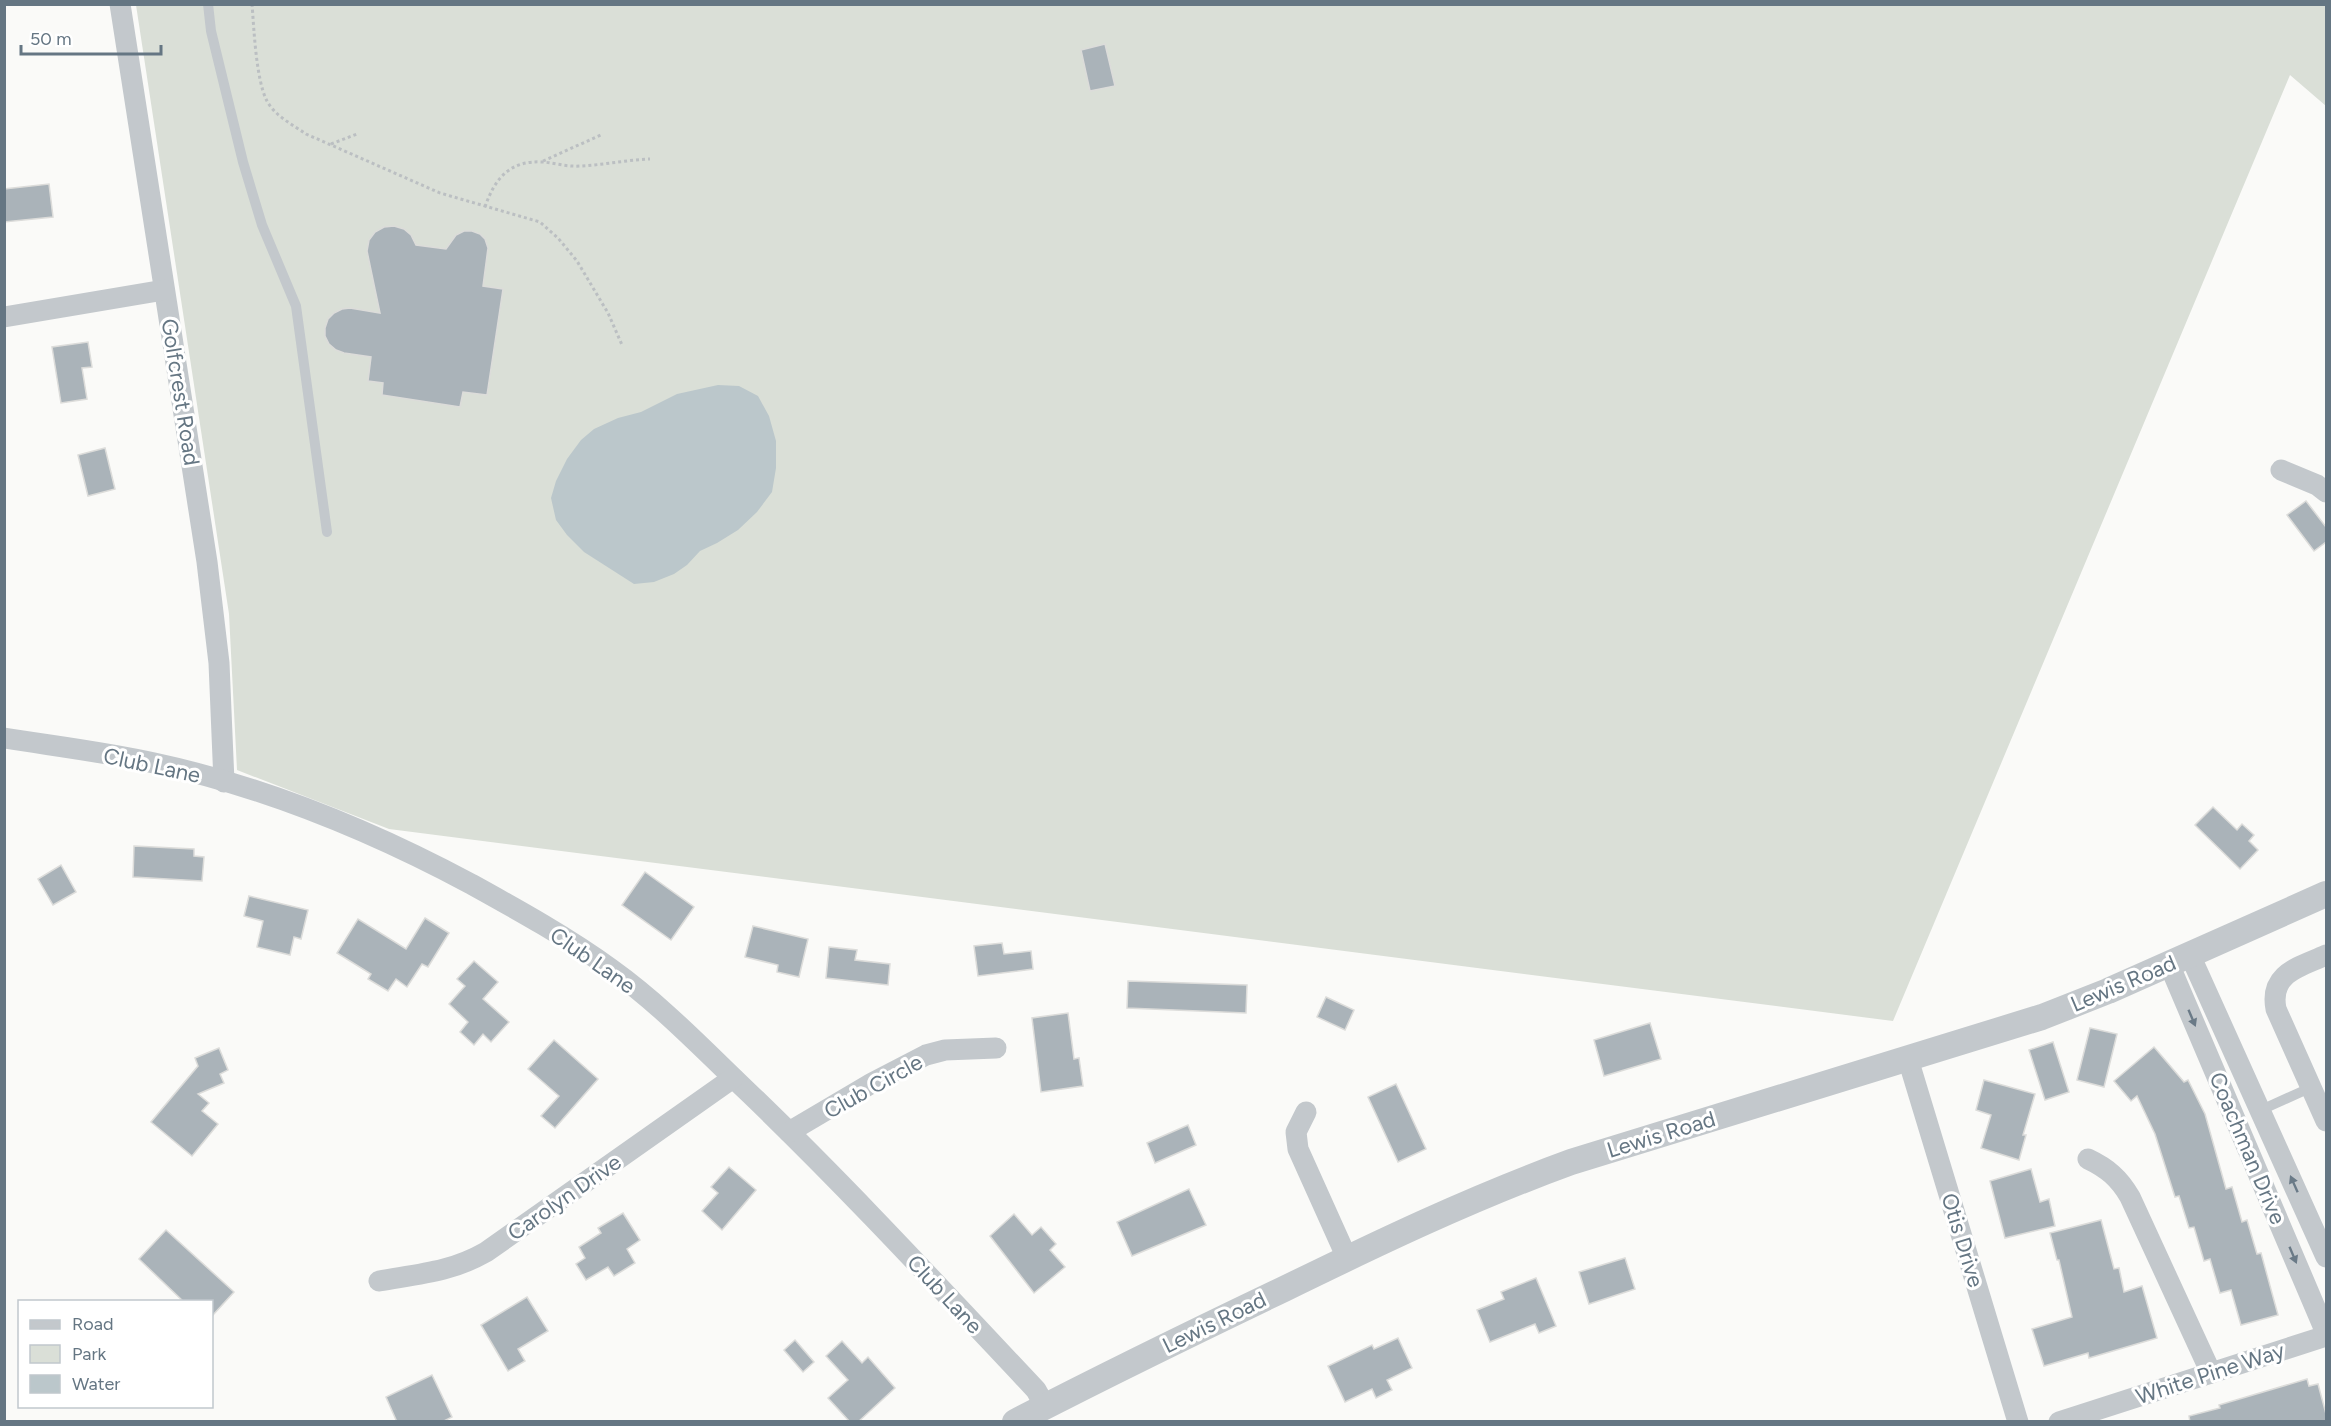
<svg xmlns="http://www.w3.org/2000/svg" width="2331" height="1426" font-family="Figtree,sans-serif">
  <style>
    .green { fill: #dadfd7 }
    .water { fill: #bbc7cb }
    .building { fill: #aab3b9; stroke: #dcdcda; stroke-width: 1.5 }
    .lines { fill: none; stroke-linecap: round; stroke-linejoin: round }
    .path { stroke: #bbbfc2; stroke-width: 3; stroke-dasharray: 3 3; stroke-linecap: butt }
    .service { stroke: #c3c8cc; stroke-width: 10 }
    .minor { stroke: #c3c8cc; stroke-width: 21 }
    .tertiary { stroke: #c3c8cc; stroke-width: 26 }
    .oneway { fill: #6a7a87 }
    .labels { text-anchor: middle; stroke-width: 6; stroke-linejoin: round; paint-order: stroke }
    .street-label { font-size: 22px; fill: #657683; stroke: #fff }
  </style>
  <rect width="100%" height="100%" fill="#fafaf8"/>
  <polygon class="green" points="2326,4 2326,106 2290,75 1893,1021 389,829 237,770 229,614 136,5"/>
  <polygon class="water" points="718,385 739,386 758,396 769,416 776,441 776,468 772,492 757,512 738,530 717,543 700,551 687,565 674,574 654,582 634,584 584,552 567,535 556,520 551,498 556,481 567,459 581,440 594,429 618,418 641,412 677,394"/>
  <g class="building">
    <polygon points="1105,44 1115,86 1090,91 1081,50"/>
    <polygon points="49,184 53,217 4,222 4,189"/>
    <polygon points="394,226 404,229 411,235 416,245 446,249 456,235 464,231 472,231 480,234 485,239 488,248 483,286 503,289 487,395 463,392 460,407 382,395 383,383 368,381 371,357 344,353 336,350 329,344 325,336 325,328 328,319 334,313 342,309 350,308 380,313 367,251 369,240 375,232 384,227"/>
    <polygon points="88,342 92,367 82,368 87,399 61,403 52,347"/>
    <polygon points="105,448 115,489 88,496 78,455"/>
    <polygon points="2306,501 2326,527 2326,542 2314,551 2287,515"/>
    <polygon points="2213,807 2237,830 2242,824 2254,835 2249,841 2258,850 2240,869 2195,825"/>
    <polygon points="134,846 194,849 194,856 204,857 202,881 133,877"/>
    <polygon points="61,865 76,892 53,905 38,879"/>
    <polygon points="645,872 694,907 671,940 622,905"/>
    <polygon points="249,896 308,910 301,939 294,937 290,955 257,947 263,921 244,916"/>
    <polygon points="425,918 449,933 428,967 422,964 407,987 396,979 388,991 368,979 371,974 337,953 358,919 406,949"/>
    <polygon points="753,926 808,939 799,977 777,972 778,965 745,957"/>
    <polygon points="1002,943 1004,954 1031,951 1033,969 978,976 974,946"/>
    <polygon points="829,947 857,950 855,960 890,964 888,985 826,978"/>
    <polygon points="474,961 498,982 483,999 509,1022 491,1042 483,1034 474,1045 460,1032 468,1022 449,1004 465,986 457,979"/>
    <polygon points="1128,981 1247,985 1246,1013 1127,1008"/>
    <polygon points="1326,997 1354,1010 1345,1030 1317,1017"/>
    <polygon points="1068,1013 1074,1059 1079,1058 1083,1086 1041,1092 1032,1018"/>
    <polygon points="1650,1023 1661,1059 1604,1076 1594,1040"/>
    <polygon points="2090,1028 2117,1034 2104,1087 2077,1080"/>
    <polygon points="554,1040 598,1079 555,1128 541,1116 559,1096 528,1069"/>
    <polygon points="2053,1042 2069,1092 2045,1100 2029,1050"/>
    <polygon points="2154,1047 2184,1082 2188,1080 2205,1114 2226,1189 2232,1187 2242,1222 2247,1220 2257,1254 2261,1253 2278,1315 2241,1325 2231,1290 2220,1293 2210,1259 2204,1261 2194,1227 2189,1228 2179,1196 2175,1197 2155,1134 2137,1096 2131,1101 2114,1081"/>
    <polygon points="219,1048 228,1070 220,1074 224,1083 198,1094 209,1103 202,1111 218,1124 192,1156 151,1122 198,1066 195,1058"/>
    <polygon points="1984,1080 2035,1094 2023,1135 2026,1135 2019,1160 1981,1148 1991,1115 1976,1110"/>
    <polygon points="1396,1084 1426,1149 1398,1162 1368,1097"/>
    <polygon points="1188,1125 1196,1145 1155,1163 1147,1143"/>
    <polygon points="729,1167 756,1190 722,1230 702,1211 718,1193 711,1187"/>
    <polygon points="2031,1169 2040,1202 2049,1199 2055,1226 2005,1238 1990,1181"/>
    <polygon points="1189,1189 1206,1225 1132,1256 1117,1222"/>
    <polygon points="623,1213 640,1240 627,1249 635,1263 614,1276 608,1267 586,1280 576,1264 585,1258 579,1247 601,1233 598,1228"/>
    <polygon points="1014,1214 1032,1235 1041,1227 1056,1244 1050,1250 1065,1267 1034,1293 990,1236"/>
    <polygon points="2101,1220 2114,1269 2119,1268 2124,1292 2142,1286 2157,1338 2089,1358 2088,1353 2044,1366 2032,1329 2072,1317 2059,1260 2057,1260 2050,1233"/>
    <polygon points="166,1230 234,1292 212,1316 212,1302 184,1302 139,1259"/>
    <polygon points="1625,1258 1635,1289 1589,1304 1579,1272"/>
    <polygon points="1536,1278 1556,1326 1539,1333 1535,1324 1490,1342 1477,1310 1504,1299 1501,1292"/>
    <polygon points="527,1297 548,1331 518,1349 525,1361 508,1371 481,1325"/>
    <polygon points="1398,1338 1412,1368 1387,1380 1392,1390 1376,1398 1372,1389 1345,1402 1328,1366 1372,1345 1374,1349"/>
    <polygon points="795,1340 814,1362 803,1372 784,1350"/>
    <polygon points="842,1341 862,1363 868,1357 895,1388 858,1422 850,1422 828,1398 848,1380 826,1356"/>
    <polygon points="432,1375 452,1417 442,1422 397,1422 386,1397"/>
    <polygon points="2307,1379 2309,1386 2318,1384 2326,1414 2326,1422 2190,1422 2189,1416 2220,1408 2219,1405"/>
  </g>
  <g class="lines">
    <g class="path">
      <path d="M 252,4 C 254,29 256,80 267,101 C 275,116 293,125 306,134 L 440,193 L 540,222 L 558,238 L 577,261 L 608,313 L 622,345"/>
      <polyline points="331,144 357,134"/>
      <polyline points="543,161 603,134"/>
      <path d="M 485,207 C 495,178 510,160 543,162 C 555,163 567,167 580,166 C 603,165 626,160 650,159"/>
    </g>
    <g class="service">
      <polyline points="208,4 211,31 243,162 262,225 296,306 327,532"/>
      <polyline points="2261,1110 2312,1087"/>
    </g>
    <g class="minor">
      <polyline points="120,4 207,562 219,663 224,782"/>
      <polyline points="4,317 164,290"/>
      <polyline points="2281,470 2317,485 2326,492"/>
      <path d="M 4,738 C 54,746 105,752 154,763 C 266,787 370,830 471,884 C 518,910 567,937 611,969 C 660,1004 703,1049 747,1091 C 847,1187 941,1289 1036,1390 L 1045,1406"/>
      <polyline points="2190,955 2326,1257"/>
      <path d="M 2326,955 C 2300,967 2269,973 2276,1009 L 2326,1121"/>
      <polyline points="2169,964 2326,1333"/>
      <polyline points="1908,1059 2018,1422"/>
      <polyline points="1306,1112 1296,1132 1298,1149 1347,1258"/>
      <polyline points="789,1132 872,1083 926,1055 945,1050 996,1048"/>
      <path d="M 2088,1159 C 2107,1168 2119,1178 2130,1197 L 2211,1373"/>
      <path d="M 379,1281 C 419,1274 451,1272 486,1252 L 733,1078"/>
      <polyline points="2059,1422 2326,1336"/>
    </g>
    <path class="tertiary" d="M 1015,1422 C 1104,1376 1194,1332 1284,1289 C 1378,1243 1472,1198 1571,1162 L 2042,1017 L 2108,991 L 2326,894"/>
  </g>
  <defs><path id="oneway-solid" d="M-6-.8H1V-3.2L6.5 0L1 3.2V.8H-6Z" transform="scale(1.5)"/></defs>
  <g class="oneway">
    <use href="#oneway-solid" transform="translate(2192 1018) rotate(67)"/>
    <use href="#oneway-solid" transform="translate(2294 1184) rotate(-114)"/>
    <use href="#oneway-solid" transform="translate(2293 1255) rotate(67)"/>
  </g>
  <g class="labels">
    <g class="street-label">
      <text transform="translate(181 392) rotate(81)" y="8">Golfcrest Road</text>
      <text transform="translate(152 765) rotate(12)" y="8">Club Lane</text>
      <text transform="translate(593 960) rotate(35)" y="8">Club Lane</text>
      <text transform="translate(2123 983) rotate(-23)" y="8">Lewis Road</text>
      <text transform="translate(873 1086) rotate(-29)" y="8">Club Circle</text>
      <text transform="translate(1661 1134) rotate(-17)" y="8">Lewis Road</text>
      <text transform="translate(2248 1148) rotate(67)" y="8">Coachman Drive</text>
      <text transform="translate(564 1197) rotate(-35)" y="8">Carolyn Drive</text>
      <text transform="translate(1963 1240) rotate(73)" y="8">Otis Drive</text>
      <text transform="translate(945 1294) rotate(47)" y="8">Club Lane</text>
      <text transform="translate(1214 1322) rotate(-26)" y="8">Lewis Road</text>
      <text transform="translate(2210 1373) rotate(-18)" y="8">White Pine Way</text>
    </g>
  </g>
  <rect width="2331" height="1426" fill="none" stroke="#657683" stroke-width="12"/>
  <rect x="18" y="1300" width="195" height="108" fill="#ffffff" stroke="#c1c8cd" stroke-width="1.5"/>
  <rect x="30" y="1320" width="30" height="9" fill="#c3c8cc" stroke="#c1c8cd" stroke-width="1.5"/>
  <text x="72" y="1330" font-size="18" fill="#657683">Road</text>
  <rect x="30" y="1345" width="30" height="18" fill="#dadfd7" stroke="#c1c8cd" stroke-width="1.5"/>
  <text x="72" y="1360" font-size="18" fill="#657683">Park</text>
  <rect x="30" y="1375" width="30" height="18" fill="#bbc7cb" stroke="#c1c8cd" stroke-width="1.5"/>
  <text x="72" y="1390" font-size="18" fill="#657683">Water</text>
  <path d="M21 45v9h140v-9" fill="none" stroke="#657683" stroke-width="3"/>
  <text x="30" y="45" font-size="18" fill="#657683" stroke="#ffffff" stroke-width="4.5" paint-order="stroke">50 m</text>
</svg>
